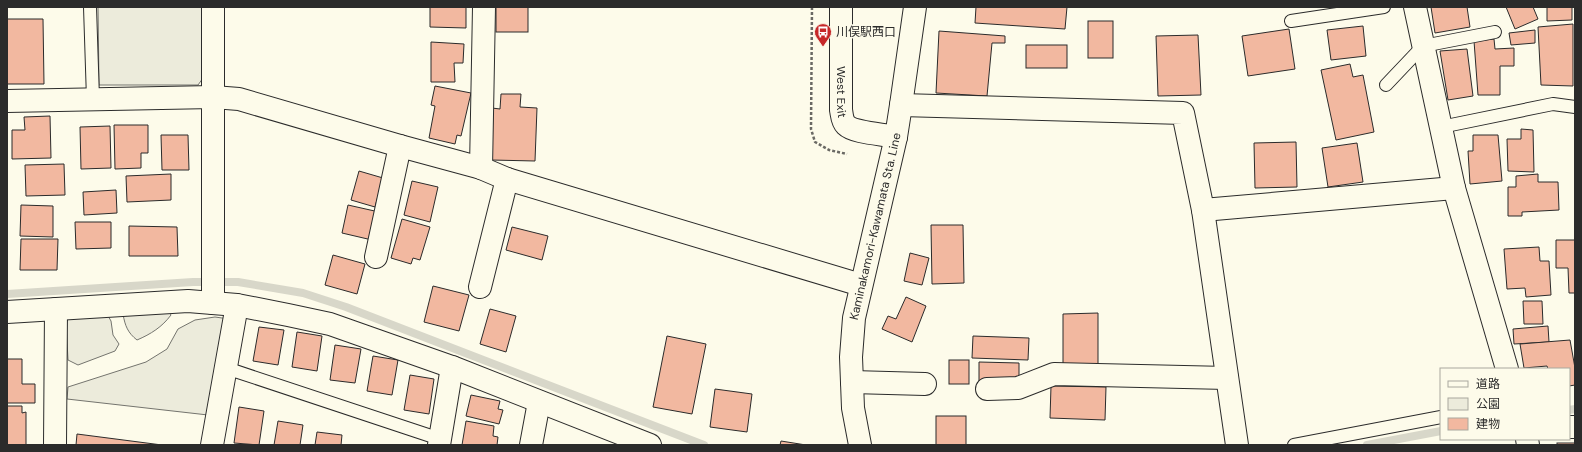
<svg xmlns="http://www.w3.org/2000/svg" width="1582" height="452" font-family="'DM Sans','Noto Sans JP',sans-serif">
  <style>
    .green { fill: #ecebdb; stroke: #74746e }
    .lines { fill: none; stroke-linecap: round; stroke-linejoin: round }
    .stream { stroke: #d8d7c9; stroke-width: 8 }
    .building { fill: #f2b8a0; stroke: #2b2b2b }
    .service-casing { stroke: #2b2b2b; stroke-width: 14 }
    .minor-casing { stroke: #2b2b2b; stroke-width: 24 }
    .tertiary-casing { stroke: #2b2b2b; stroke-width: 24 }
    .secondary-casing { stroke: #2b2b2b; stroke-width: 24 }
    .path { stroke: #6a6964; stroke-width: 2.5; stroke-dasharray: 3 2; stroke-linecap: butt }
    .service { stroke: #fdfbea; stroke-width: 12 }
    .minor { stroke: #fdfbea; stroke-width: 22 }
    .tertiary { stroke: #fdfbea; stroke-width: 22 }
    .secondary { stroke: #fdfbea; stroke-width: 22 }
    .labels { text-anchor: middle; stroke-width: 3; stroke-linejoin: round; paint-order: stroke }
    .poi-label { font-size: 12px; fill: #2b2b2b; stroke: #fdfbea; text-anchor: start }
    .street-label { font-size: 12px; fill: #2b2b2b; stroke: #fdfbea }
  </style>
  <rect width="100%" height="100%" fill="#fdfbea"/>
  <g class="green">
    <polygon points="98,7 202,7 203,78 198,85 99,85"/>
    <path d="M 168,310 L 171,315 C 162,327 151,334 137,340 C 128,333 125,326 123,314 Z"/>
    <polygon points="107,314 111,321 113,335 119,344 115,351 78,365 68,360 66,323 69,317"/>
    <polygon points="215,317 229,319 208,415 67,399 68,387 146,362 167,349 178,329 195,320"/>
  </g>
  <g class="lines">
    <g class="stream">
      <polyline points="7,294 193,282 238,282 303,293 346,307 704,445"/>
      <polyline points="1569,410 1575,409"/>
      <polyline points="1367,445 1441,431"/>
    </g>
  </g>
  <g class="building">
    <polygon points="430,7 466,7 466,28 430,27"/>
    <rect x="496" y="7" width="32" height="25"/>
    <polygon points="976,7 1067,7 1065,29 975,23"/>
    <polygon points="1431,7 1467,7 1470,27 1435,33"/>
    <polygon points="1506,7 1533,7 1538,19 1515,29"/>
    <polygon points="1547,7 1572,7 1572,20 1547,21"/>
    <polygon points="7,19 43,19 44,84 7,84"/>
    <rect x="1088" y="21" width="25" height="37"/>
    <polygon points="1573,24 1573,86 1541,85 1538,27"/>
    <polygon points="1363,26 1366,56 1331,60 1327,30"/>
    <polygon points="1289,29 1295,69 1248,76 1242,36"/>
    <polygon points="1535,30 1535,43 1511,45 1509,33"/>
    <polygon points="939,31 1005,36 1005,43 992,43 987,96 936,93"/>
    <polygon points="1198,35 1201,95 1158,96 1156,36"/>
    <polygon points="1494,39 1495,49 1514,48 1514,66 1500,66 1500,95 1478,95 1474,41"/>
    <polygon points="431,42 464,44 463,63 454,63 455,82 431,82"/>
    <rect x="1026" y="45" width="41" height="23"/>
    <polygon points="1467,49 1473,96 1448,100 1440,51"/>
    <polygon points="1350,64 1353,77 1363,75 1374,132 1336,140 1321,70"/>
    <polygon points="435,86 471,93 461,136 457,135 455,144 429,138 435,106 431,105"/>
    <polygon points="501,94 521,94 520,107 537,108 535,161 491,160 492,108 500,109"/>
    <polygon points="50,116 51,158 12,159 12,130 25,130 24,117"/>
    <polygon points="114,125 148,125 148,153 141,153 141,168 115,169"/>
    <polygon points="110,126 111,168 81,169 80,127"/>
    <polygon points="1521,129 1533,130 1534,172 1508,171 1507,139 1521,139"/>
    <polygon points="161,135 188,135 189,170 162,170"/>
    <polygon points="1473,135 1498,135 1502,181 1470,184 1468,151 1473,151"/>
    <polygon points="1296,142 1297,187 1255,188 1254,143"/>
    <polygon points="1357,143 1363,182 1328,187 1322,148"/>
    <polygon points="64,164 65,195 26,196 25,165"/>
    <polygon points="359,171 383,178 375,207 351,200"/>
    <polygon points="171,174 171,200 127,202 126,176"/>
    <polygon points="1538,174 1538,182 1558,182 1559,210 1522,212 1522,216 1508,216 1508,187 1516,187 1516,176"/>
    <polygon points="412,181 438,187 430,222 404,215"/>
    <polygon points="116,190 117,213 84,215 83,192"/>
    <polygon points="21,205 53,206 53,237 20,236"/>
    <polygon points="348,205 379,212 372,240 342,233"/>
    <polygon points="402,219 430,227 420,260 413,258 411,264 391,258"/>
    <polygon points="75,222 111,222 111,248 76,249"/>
    <polygon points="931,225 963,225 964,283 932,284"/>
    <polygon points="129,226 177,227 178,256 129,256"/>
    <polygon points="512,227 548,236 542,260 506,250"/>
    <polygon points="21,239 58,239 57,270 20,270"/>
    <polygon points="1556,240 1575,240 1575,293 1569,293 1568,268 1556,268"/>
    <polygon points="1539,247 1540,261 1549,261 1551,295 1526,297 1525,288 1507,289 1504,249"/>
    <polygon points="910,253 929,258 922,285 904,281"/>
    <polygon points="333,255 365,264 357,294 325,285"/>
    <polygon points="433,286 469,295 459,331 424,322"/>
    <polygon points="906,297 926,306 912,342 882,329 888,316 896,319"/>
    <polygon points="1523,301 1542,301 1543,324 1524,324"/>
    <polygon points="490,309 516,316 506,352 480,344"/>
    <polygon points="1098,313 1098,366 1063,366 1063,314"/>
    <polygon points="1548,326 1549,342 1514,344 1513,329"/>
    <polygon points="259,327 284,330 278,365 253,361"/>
    <polygon points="297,332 322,336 317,371 292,367"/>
    <polygon points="667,336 706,344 692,414 653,407"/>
    <polygon points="973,336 1029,338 1028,360 972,358"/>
    <polygon points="1570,340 1575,368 1575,385 1569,386 1569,369 1548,369 1547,366 1524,368 1520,344"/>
    <polygon points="335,345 361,349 355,383 330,380"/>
    <polygon points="373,356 398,360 392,395 367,391"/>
    <polygon points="7,359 22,359 22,384 35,384 35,403 7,403"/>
    <rect x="949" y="360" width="20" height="24"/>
    <polygon points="979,362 1019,363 1019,386 979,386"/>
    <polygon points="410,375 434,379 429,414 404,410"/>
    <polygon points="1051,386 1106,387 1105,420 1050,418"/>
    <polygon points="715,389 752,394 747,432 710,427"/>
    <polygon points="471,395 500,401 498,409 503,410 499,424 466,416"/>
    <polygon points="7,406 22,406 22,413 26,412 26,445 7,445"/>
    <polygon points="239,407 264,411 259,445 234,443"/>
    <rect x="936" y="416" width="30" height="29"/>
    <polygon points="278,421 303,425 300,445 274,445"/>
    <polygon points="466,421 494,426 493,436 498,437 497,445 462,445"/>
    <polygon points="317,432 342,435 341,445 315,445"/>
    <polygon points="77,434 162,445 76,445"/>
    <polygon points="781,441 806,445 780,445"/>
    <rect x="1557" y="443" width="18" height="2"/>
  </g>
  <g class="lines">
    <g class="service-casing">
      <g id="service">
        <polyline points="90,7 93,99"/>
        <polyline points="1291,21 1384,7"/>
        <polyline points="1386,85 1423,46 1495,32"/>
        <polyline points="1441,127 1553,104 1575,107"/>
        <polyline points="226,368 440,439"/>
        <polyline points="1294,445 1441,417"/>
      </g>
    </g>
    <g class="minor-casing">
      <g id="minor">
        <polyline points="1415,7 1454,188 1507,369"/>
        <polyline points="7,101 213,97 239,99 400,146 481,168 507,179 861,285"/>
        <polyline points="901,105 1183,113 1203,210 1237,445"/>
        <polyline points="481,168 484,7"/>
        <polyline points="1203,210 1454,188"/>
        <polyline points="376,257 400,146"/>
        <polyline points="480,287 507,179"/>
        <polyline points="213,303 213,7"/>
        <polyline points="7,312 188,301 237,305 288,315 330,324 452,367 650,445"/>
        <polyline points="852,382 925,384"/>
        <polyline points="987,389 1018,388 1054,374 1227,378"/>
        <polyline points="1569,427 1575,427"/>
        <polyline points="1527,439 1528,445"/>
        <polyline points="55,445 56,309"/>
        <polyline points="212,445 237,305"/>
        <polyline points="439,445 452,367"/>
        <polyline points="531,445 539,402"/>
      </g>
    </g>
    <g class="tertiary-casing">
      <g id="tertiary">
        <path id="s1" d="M 841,7 L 841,110 C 842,115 842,121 846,125 C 854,133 884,134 896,137"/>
      </g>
    </g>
    <g class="secondary-casing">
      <g id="secondary">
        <path id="s2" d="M 860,445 L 853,408 L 851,357 L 854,318 L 896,137 L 901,105 L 915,7"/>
      </g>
    </g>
    <polyline class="path" points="812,7 811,129 815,142 829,150 847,154"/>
    <use href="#service" class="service"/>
    <use href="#minor" class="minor"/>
    <use href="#tertiary" class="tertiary"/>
    <use href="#secondary" class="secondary"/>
  </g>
  <defs>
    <g id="bus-pin" transform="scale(0.9)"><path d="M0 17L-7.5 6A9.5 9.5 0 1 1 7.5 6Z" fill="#c62828" stroke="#fdfbea"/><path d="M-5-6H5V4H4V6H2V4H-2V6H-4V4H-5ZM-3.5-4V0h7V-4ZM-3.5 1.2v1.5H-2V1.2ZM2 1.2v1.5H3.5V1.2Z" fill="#fff"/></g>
  </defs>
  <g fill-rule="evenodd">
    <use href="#bus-pin" x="823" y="32"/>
  </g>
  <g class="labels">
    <g class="poi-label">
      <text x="836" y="36">川俣駅西口</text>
    </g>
    <g class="street-label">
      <text dy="4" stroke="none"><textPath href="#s1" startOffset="85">West Exit</textPath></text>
      <text dy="4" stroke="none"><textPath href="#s2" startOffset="222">Kaminakamori-Kawamata Sta. Line</textPath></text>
    </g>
  </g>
  <rect width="1582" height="452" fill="none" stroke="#2b2b2b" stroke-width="16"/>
  <rect x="1440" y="368" width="130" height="72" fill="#fdfbea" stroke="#a9a89e"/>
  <rect x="1448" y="381" width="20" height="6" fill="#fdfbea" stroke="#a9a89e"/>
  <text x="1476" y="388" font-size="12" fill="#2b2b2b">道路</text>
  <rect x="1448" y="398" width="20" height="12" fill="#ecebdb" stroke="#a9a89e"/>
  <text x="1476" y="408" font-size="12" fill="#2b2b2b">公園</text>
  <rect x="1448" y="418" width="20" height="12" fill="#f2b8a0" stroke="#a9a89e"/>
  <text x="1476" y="428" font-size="12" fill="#2b2b2b">建物</text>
</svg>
